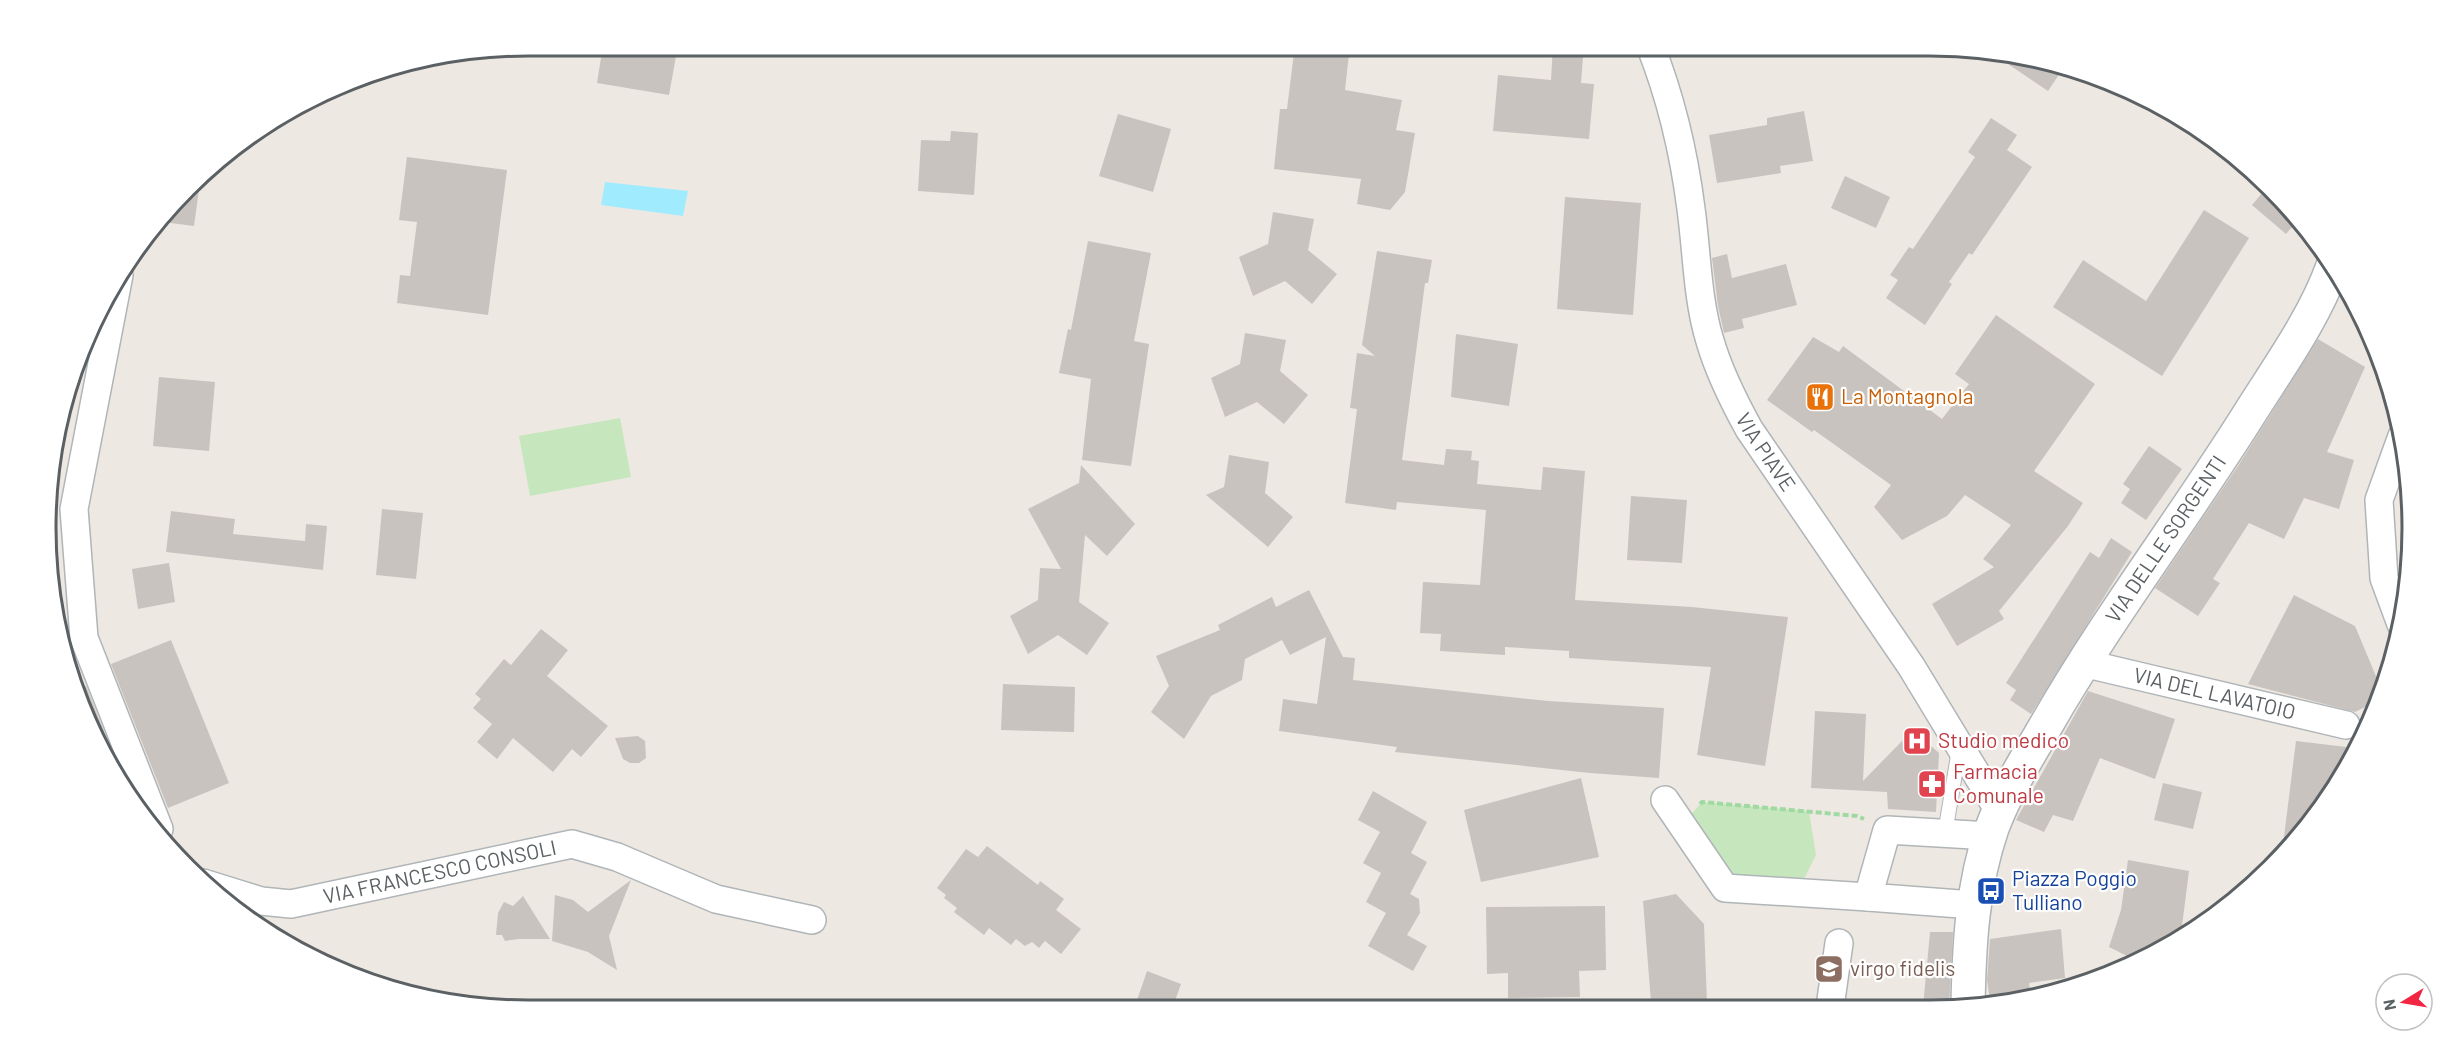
<svg xmlns="http://www.w3.org/2000/svg" width="2458" height="1056" font-family="Barlow,sans-serif">
  <style>
    .green { fill: #c6e7bd }
    .water { fill: #a1ebff }
    .building { fill: #c9c3bf }
    .lines { fill: none; stroke-linecap: round; stroke-linejoin: round }
    .service-casing { stroke: #b0b5b8; stroke-width: 16 }
    .minor-casing { stroke: #b0b5b8; stroke-width: 30 }
    .secondary-casing { stroke: #aeb4b8; stroke-width: 36 }
    .path { stroke: #a0d9a2; stroke-width: 4; stroke-dasharray: 6 3; stroke-linecap: butt }
    .service { stroke: #fff; stroke-width: 14 }
    .minor { stroke: #fff; stroke-width: 27 }
    .secondary { stroke: #fff; stroke-width: 33 }
    .labels { text-anchor: middle; stroke-width: 4.5; stroke-linejoin: round; paint-order: stroke }
    .food-label { font-size: 21px; fill: #c56008; stroke: #fff; text-anchor: start }
    .street-label { font-size: 21px; fill: #5a6063; stroke: #fff }
    .health-label { font-size: 21px; fill: #be3a42; stroke: #fff; text-anchor: start }
    .transit-label { font-size: 21px; fill: #164399; stroke: #fff; text-anchor: start }
    .education-label { font-size: 21px; fill: #785e54; stroke: #fff; text-anchor: start }
    .rim { fill: none; stroke: #5a6063; stroke-width: 3 }
  </style>
  <rect width="100%" height="100%" fill="#eee8e2"/>
  <g class="green">
    <polygon points="620,418 631,477 530,496 519,436"/>
    <polygon points="1702,802 1809,811 1816,855 1797,893 1725,888 1682,825"/>
  </g>
  <polygon class="water" points="605,182 688,191 683,216 601,205"/>
  <g class="building">
    <polygon points="603,45 678,45 669,95 597,83"/>
    <polygon points="1295,45 1350,45 1345,90 1402,100 1396,130 1415,133 1405,192 1390,210 1357,204 1361,179 1274,169 1280,109 1287,109"/>
    <polygon points="1553,45 1584,45 1581,83 1594,84 1589,139 1493,131 1498,75 1551,80"/>
    <polygon points="1996,56 2047,64 2064,67 2048,91"/>
    <polygon points="1804,111 1813,161 1780,166 1781,173 1717,183 1709,135 1767,125 1767,118"/>
    <polygon points="1118,114 1171,129 1153,192 1099,176"/>
    <polygon points="1991,118 2017,135 2007,150 2032,167 1972,255 1969,253 1949,282 1952,284 1925,325 1886,298 1898,280 1890,275 1909,247 1913,249 1975,157 1968,152"/>
    <polygon points="951,131 978,133 974,195 918,191 921,140 950,141"/>
    <polygon points="407,157 507,170 488,315 397,303 400,275 410,276 417,222 399,220"/>
    <polygon points="201,175 194,226 163,222"/>
    <polygon points="1845,176 1890,197 1876,228 1831,208"/>
    <polygon points="2268,186 2299,219 2286,234 2252,205"/>
    <polygon points="1565,197 1641,203 1633,315 1557,309"/>
    <polygon points="2204,210 2249,238 2162,376 2053,307 2083,260 2146,301"/>
    <polygon points="1273,212 1314,219 1308,250 1337,274 1312,304 1285,281 1253,296 1239,257 1268,244"/>
    <polygon points="1088,241 1151,253 1134,341 1149,344 1131,466 1082,460 1091,379 1059,373 1068,329 1071,330"/>
    <polygon points="1377,251 1432,260 1428,283 1425,283 1402,460 1444,465 1446,449 1472,451 1471,460 1479,461 1477,484 1541,490 1543,467 1585,471 1575,600 1692,607 1788,617 1765,766 1697,755 1711,667 1569,658 1569,651 1505,647 1505,655 1440,651 1441,634 1420,633 1423,582 1480,585 1486,510 1397,502 1396,510 1345,503 1357,409 1350,408 1357,353 1375,356 1362,345"/>
    <polygon points="1727,254 1732,278 1786,264 1797,305 1742,319 1744,328 1724,333 1718,306 1712,258"/>
    <polygon points="1996,315 2095,384 2034,471 2083,503 2068,526 1999,611 2004,619 1957,646 1932,604 1994,567 1983,559 2011,525 1965,495 1947,516 1902,540 1874,507 1891,485 1814,430 1812,432 1767,400 1813,337 1839,352 1843,346 1942,419 1969,384 1955,374"/>
    <polygon points="1245,333 1286,340 1280,371 1308,395 1284,424 1257,402 1225,417 1211,378 1240,364"/>
    <polygon points="1456,334 1518,344 1509,406 1451,397"/>
    <polygon points="2318,339 2365,367 2327,452 2354,460 2339,509 2304,498 2284,539 2249,523 2213,579 2220,583 2198,616 2155,588 2238,466"/>
    <polygon points="159,377 215,382 209,451 153,446"/>
    <polygon points="2149,446 2182,469 2146,520 2121,503 2130,489 2123,484"/>
    <polygon points="1229,455 1269,462 1265,493 1293,517 1268,547 1206,495 1224,487"/>
    <polygon points="1081,465 1135,524 1107,556 1085,535 1079,602 1109,623 1087,655 1058,635 1028,654 1010,616 1038,600 1040,568 1061,569 1028,509 1079,483"/>
    <polygon points="1631,496 1687,500 1682,563 1627,560"/>
    <polygon points="382,509 423,513 416,579 376,575"/>
    <polygon points="171,511 235,519 233,534 305,541 306,524 327,526 323,570 166,552"/>
    <polygon points="2111,538 2132,552 2031,714 2010,700 2016,690 2006,683 2090,552 2099,558"/>
    <polygon points="169,563 175,602 138,609 132,569"/>
    <polygon points="1309,590 1343,657 1355,658 1353,680 1548,701 1664,708 1659,778 1590,773 1395,752 1397,747 1279,731 1283,699 1317,704 1326,637 1290,655 1282,640 1245,659 1242,680 1211,696 1184,739 1151,712 1169,686 1156,656 1220,630 1218,625 1272,597 1276,607"/>
    <polygon points="2294,595 2355,626 2383,693 2379,700 2355,712 2248,684"/>
    <polygon points="541,629 568,650 547,676 608,726 581,757 572,749 553,772 513,738 497,759 477,742 492,724 473,708 481,699 475,694 504,659 511,665"/>
    <polygon points="171,640 229,783 168,808 111,664"/>
    <polygon points="1003,684 1075,687 1074,732 1001,730"/>
    <polygon points="86,686 105,734 101,751 74,691"/>
    <polygon points="2088,691 2175,719 2155,779 2100,758 2073,821 2053,815 2044,832 2016,820"/>
    <polygon points="1815,711 1866,714 1863,781 1903,740 1915,732 1939,753 1936,812 1888,809 1887,792 1811,788"/>
    <polygon points="638,736 645,741 646,758 639,763 630,763 623,759 615,738"/>
    <polygon points="2296,741 2355,748 2331,797 2282,853"/>
    <polygon points="1581,778 1599,857 1481,882 1464,810"/>
    <polygon points="2163,783 2202,792 2193,829 2154,820"/>
    <polygon points="1373,791 1427,822 1411,853 1427,862 1410,894 1419,899 1420,913 1407,935 1427,946 1413,971 1368,946 1386,913 1366,902 1381,873 1363,863 1380,832 1358,820"/>
    <polygon points="987,846 1038,885 1040,881 1064,899 1056,910 1081,929 1061,954 1045,941 1039,948 1032,942 1025,946 1016,939 1011,945 989,928 984,935 954,912 957,908 944,898 946,895 937,888 966,849 978,857"/>
    <polygon points="2128,860 2189,871 2182,926 2176,936 2137,961 2109,947 2121,910"/>
    <polygon points="631,880 609,936 617,970 588,952 552,941 555,895 573,900 588,912"/>
    <polygon points="1676,894 1704,924 1707,1003 1651,1002 1643,901"/>
    <polygon points="523,896 550,939 518,939 505,941 502,935 496,935 498,913 504,902 513,906"/>
    <polygon points="1605,906 1606,970 1579,971 1580,997 1508,998 1508,973 1487,974 1486,907"/>
    <polygon points="2061,929 2065,978 2029,983 2031,997 1991,1007 1987,980 1990,939"/>
    <polygon points="1930,932 1953,932 1949,1007 1923,1007"/>
    <polygon points="1147,971 1181,984 1172,1009 1134,1009"/>
  </g>
  <g class="lines">
    <g class="service-casing">
      <polyline id="service" points="1945,833 1959,750"/>
    </g>
    <g class="minor-casing">
      <g id="minor">
        <path id="s1" d="M 1650,45 C 1671,98 1684,153 1691,209 C 1697,252 1697,299 1710,341 C 1719,372 1733,400 1749,429 L 1911,666 L 1999,811"/>
        <polyline points="119,275 74,509 84,638 159,829"/>
        <polyline points="2401,624 2384,578 2379,500 2402,436"/>
        <path id="s2" d="M 2083,663 L 2346,725"/>
        <polyline points="1665,800 1725,888 1868,897"/>
        <path id="s3" d="M 203,883 L 261,901 L 291,904 L 572,844 L 617,857 L 716,899 L 812,920"/>
        <polyline points="1973,905 1868,897 1887,830 1990,836"/>
        <polyline points="1830,1007 1839,943"/>
      </g>
    </g>
    <g class="secondary-casing">
      <g id="secondary">
        <path id="s4" d="M 1968,1007 C 1969,946 1972,886 1992,828 C 2005,793 2026,760 2045,727 C 2106,620 2182,521 2248,416 C 2278,368 2314,319 2333,266"/>
      </g>
    </g>
    <polyline class="path" points="1700,804 1702,802 1857,816 1864,819"/>
    <use href="#service" class="service"/>
    <use href="#minor" class="minor"/>
    <use href="#secondary" class="secondary"/>
  </g>
  <defs>
    <g id="restaurant-square" transform="scale(1.5)"><rect x="-9" y="-9" width="18" height="18" rx="4" fill="#e8710a" stroke="#fff"/><path d="M-5-6h1v4h1v-4h1v4h1v-4h1v5L-1.5 .5V6h-2V.5L-5-1ZM5-6V6H3V1.5H1.5Q1.5-4 5-6Z" fill="#fff"/></g>
    <g id="hospital-square" transform="scale(1.5)"><rect x="-9" y="-9" width="18" height="18" rx="4" fill="#e0444e" stroke="#fff"/><path d="M-5-5h3v3.5h4V-5h3V5h-3V1.5h-4V5h-3Z" fill="#fff"/></g>
    <g id="pharmacy-square" transform="scale(1.5)"><rect x="-9" y="-9" width="18" height="18" rx="4" fill="#e0444e" stroke="#fff"/><path d="M-2-6h4v4h4v4h-4v4h-4v-4h-4v-4h4Z" fill="#fff"/></g>
    <g id="bus-square" transform="scale(1.5)"><rect x="-9" y="-9" width="18" height="18" rx="4" fill="#1a4fb4" stroke="#fff"/><path d="M-5-6H5V4H4V6H2V4H-2V6H-4V4H-5ZM-3.5-4V0h7V-4ZM-3.5 1.2v1.5H-2V1.2ZM2 1.2v1.5H3.5V1.2Z" fill="#fff"/></g>
    <g id="school-square" transform="scale(1.5)"><rect x="-9" y="-9" width="18" height="18" rx="4" fill="#8d6e63" stroke="#fff"/><path d="M0-5L7-2L0 1L-7-2ZM-4 1L0 2.5L4 1V4Q0 6-4 4Z" fill="#fff"/></g>
  </defs>
  <g fill-rule="evenodd">
    <use href="#restaurant-square" x="1820" y="397"/>
    <use href="#hospital-square" x="1917" y="741"/>
    <use href="#pharmacy-square" x="1932" y="784"/>
    <use href="#bus-square" x="1991" y="891"/>
    <use href="#school-square" x="1829" y="969"/>
  </g>
  <g class="labels">
    <g class="food-label">
      <text x="1841" y="404">La Montagnola</text>
    </g>
    <g class="street-label">
      <text dy="7" stroke="none"><textPath href="#s1" startOffset="428">VIA PIAVE</textPath></text>
      <text dy="7" stroke="none"><textPath href="#s4" startOffset="519">VIA DELLE SORGENTI</textPath></text>
      <text dy="7" stroke="none"><textPath href="#s2" startOffset="135">VIA DEL LAVATOIO</textPath></text>
      <text dy="7" stroke="none"><textPath href="#s3" startOffset="243">VIA FRANCESCO CONSOLI</textPath></text>
    </g>
    <g class="health-label">
      <text x="1938" y="748">Studio medico</text>
      <text x="1953" y="779">Farmacia<tspan x="1953" dy="24">Comunale</tspan></text>
    </g>
    <g class="transit-label">
      <text x="2012" y="886">Piazza Poggio<tspan x="2012" dy="24">Tulliano</tspan></text>
    </g>
    <g class="education-label">
      <text x="1850" y="976">virgo fidelis</text>
    </g>
  </g>
  <path d="M0 0H2458V1056H0ZM528 56H1930A472 472 0 0 1 2402 528V528A472 472 0 0 1 1930 1000H528A472 472 0 0 1 56 528V528A472 472 0 0 1 528 56Z" fill="#fff" fill-rule="evenodd"/>
  <path class="rim" d="M528 56H1930A472 472 0 0 1 2402 528V528A472 472 0 0 1 1930 1000H528A472 472 0 0 1 56 528V528A472 472 0 0 1 528 56Z"/>
  <g transform="translate(2404 1002) rotate(259)"><circle r="28" fill="#ffffff" stroke="#bdbfc1" stroke-width="1.5"/>
  <path d="M0-4.5L10 22L0 15L-10 22Z" fill="#f02643"/>
  <text y="-9" font-size="16" font-weight="bold" text-anchor="middle" fill="#5a6063">N</text>
  </g>
</svg>
